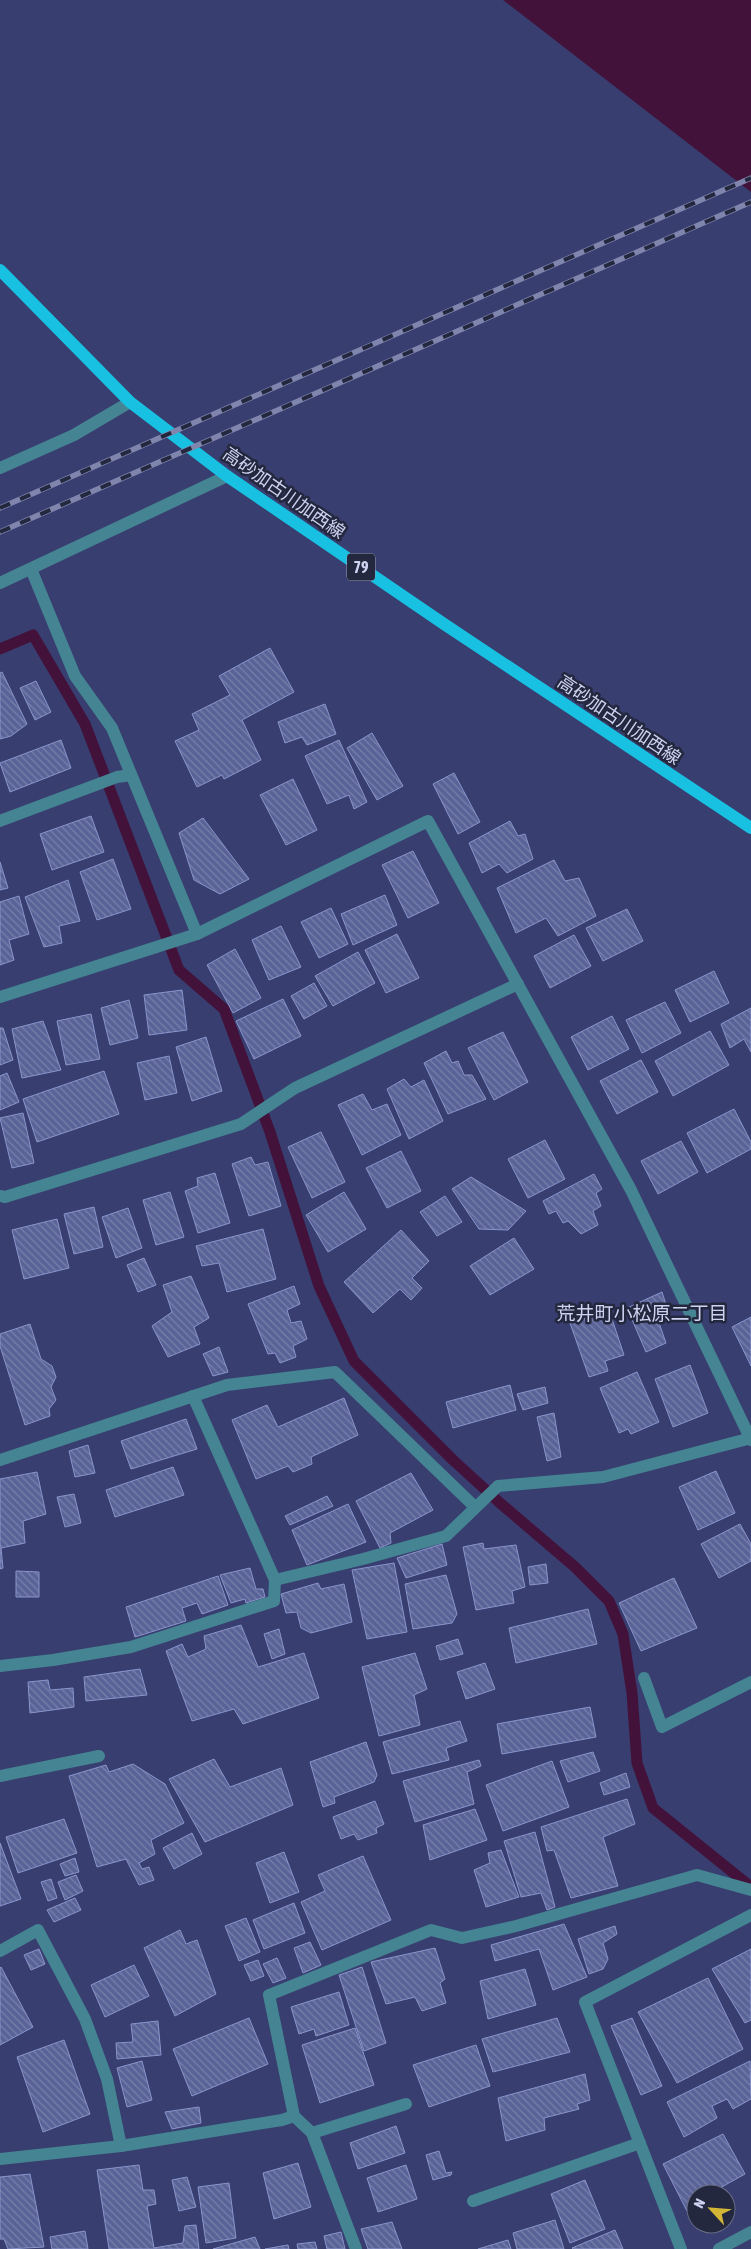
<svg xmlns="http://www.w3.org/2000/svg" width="751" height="2249" font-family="'Asap Condensed','Noto Sans JP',sans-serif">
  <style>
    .water { fill: #43123a }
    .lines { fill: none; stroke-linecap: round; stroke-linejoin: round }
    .stream { stroke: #43123a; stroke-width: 11 }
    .building { fill: url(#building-back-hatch); stroke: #8a95cc }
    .minor { stroke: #458493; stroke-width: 12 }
    .major { stroke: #18c1e1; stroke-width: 12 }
    .rail-casing { stroke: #7f85ad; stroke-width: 5.5 }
    .rail { stroke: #24283e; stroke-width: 4; stroke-dasharray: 11; stroke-linecap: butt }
    .labels { text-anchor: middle; stroke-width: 5; stroke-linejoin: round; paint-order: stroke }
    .shield { fill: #24283e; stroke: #9aa0bb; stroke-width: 1 }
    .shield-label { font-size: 16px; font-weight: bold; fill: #cdd3f1 }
    .street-label { font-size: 18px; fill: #cdd3f1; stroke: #24283e }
    .neighbourhood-label { font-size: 19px; fill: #cdd3f1; stroke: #24283e }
  </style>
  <defs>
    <pattern id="building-back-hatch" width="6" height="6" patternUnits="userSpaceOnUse" patternTransform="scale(1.25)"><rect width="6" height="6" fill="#5a6397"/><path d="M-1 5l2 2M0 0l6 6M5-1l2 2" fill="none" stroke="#7880ab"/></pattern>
  </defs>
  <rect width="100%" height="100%" fill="#383e6f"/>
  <polygon class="water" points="503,0 751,0 751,192"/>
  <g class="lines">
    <polyline class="stream" points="0,649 33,635 85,724 179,970 224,1009 270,1132 319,1286 354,1361 453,1460 500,1503 575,1567 609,1601 623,1634 632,1693 637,1763 653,1808 751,1887"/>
  </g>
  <g class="building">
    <polygon points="270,648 294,692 242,720 261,760 224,779 222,775 197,787 175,741 199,730 192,714 230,695 219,676"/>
    <polygon points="2,672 27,724 11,736 0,739 0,673"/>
    <polygon points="36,681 51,712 35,720 20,688"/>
    <polygon points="325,704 336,734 307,745 302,737 285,743 278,722"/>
    <polygon points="372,733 403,786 377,800 347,748"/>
    <polygon points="61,740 71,768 10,792 0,763"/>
    <polygon points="339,740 367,802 354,809 349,795 327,804 305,756"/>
    <polygon points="454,773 480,822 458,834 433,784"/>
    <polygon points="293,779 317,830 286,845 260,795"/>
    <polygon points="91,816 104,852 52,870 40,834"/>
    <polygon points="203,818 249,879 220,894 194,880 179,833"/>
    <polygon points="510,821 518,836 525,834 533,859 507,873 499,864 482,873 469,843"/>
    <polygon points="413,851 439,903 408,918 382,865"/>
    <polygon points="113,859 131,909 97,920 80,872"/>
    <polygon points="554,860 565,881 579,878 596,916 558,936 546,918 516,933 497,888"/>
    <polygon points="0,862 8,888 0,890"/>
    <polygon points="68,880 80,921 59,926 62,943 44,947 25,897"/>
    <polygon points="385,895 397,925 353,945 341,914"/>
    <polygon points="19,896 29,934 9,940 14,960 0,965 0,902"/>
    <polygon points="331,908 348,944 319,958 301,922"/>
    <polygon points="627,909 643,941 603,961 586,928"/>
    <polygon points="281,926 301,967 269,980 252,940"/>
    <polygon points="397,934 419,978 386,993 365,950"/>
    <polygon points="574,935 591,966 550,988 534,956"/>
    <polygon points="235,949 261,998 233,1013 207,965"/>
    <polygon points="358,952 375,983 333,1006 315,976"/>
    <polygon points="714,971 729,1003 690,1022 675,990"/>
    <polygon points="314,983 327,1006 304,1019 291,996"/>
    <polygon points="182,990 187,1030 149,1035 144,995"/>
    <polygon points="283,999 301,1036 254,1059 236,1021"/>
    <polygon points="129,1000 138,1038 110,1045 101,1008"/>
    <polygon points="665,1002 681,1033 642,1053 626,1020"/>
    <polygon points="751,1008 751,1052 744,1039 730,1048 721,1024"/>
    <polygon points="91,1014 100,1059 66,1065 57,1021"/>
    <polygon points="612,1016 629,1049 588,1070 571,1037"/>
    <polygon points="43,1021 61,1070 22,1078 12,1029"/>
    <polygon points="0,1028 3,1028 13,1060 0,1065"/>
    <polygon points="710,1031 729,1065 673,1096 655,1061"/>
    <polygon points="503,1032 528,1082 494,1100 468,1048"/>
    <polygon points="206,1037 222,1091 192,1101 176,1047"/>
    <polygon points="446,1051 452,1063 458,1061 464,1075 472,1075 486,1099 448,1114 424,1063"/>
    <polygon points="169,1056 177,1093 145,1100 137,1063"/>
    <polygon points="641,1060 658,1092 617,1114 600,1081"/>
    <polygon points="104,1071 119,1114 37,1142 23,1099"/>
    <polygon points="7,1073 19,1102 0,1110 0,1076"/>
    <polygon points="404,1079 411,1087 424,1080 443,1121 409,1139 387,1089"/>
    <polygon points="363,1094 372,1110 387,1104 401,1135 362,1155 338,1105"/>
    <polygon points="734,1109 751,1142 751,1149 707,1173 687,1133"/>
    <polygon points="23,1113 34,1163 12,1168 0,1118"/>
    <polygon points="321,1132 345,1182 312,1198 288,1147"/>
    <polygon points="545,1140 565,1179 528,1198 508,1159"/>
    <polygon points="681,1141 698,1172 658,1194 641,1161"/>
    <polygon points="401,1151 421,1191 387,1208 366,1168"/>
    <polygon points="251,1157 255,1165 268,1162 281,1206 249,1216 232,1164"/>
    <polygon points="215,1173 230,1223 198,1233 185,1191 198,1186 197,1178"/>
    <polygon points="594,1174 602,1189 596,1193 601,1206 593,1211 598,1225 581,1234 568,1221 563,1223 556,1211 549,1214 543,1201"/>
    <polygon points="471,1177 526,1211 508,1230 479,1229 452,1189"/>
    <polygon points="170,1192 184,1237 156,1245 143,1200"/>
    <polygon points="344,1192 366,1229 328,1252 306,1215"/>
    <polygon points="445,1196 462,1222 437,1236 420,1212"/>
    <polygon points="94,1207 103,1247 74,1254 64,1214"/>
    <polygon points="128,1208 142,1248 116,1258 102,1217"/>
    <polygon points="57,1219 69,1268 24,1279 12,1230"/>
    <polygon points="263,1229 276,1279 227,1292 219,1263 202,1266 196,1246"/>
    <polygon points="401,1230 429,1261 412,1278 422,1288 411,1300 400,1289 373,1313 344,1282"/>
    <polygon points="514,1238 534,1269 490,1295 470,1266"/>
    <polygon points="144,1258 156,1285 138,1292 127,1265"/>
    <polygon points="191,1276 209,1318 194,1327 200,1344 168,1357 152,1326 172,1312 163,1285"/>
    <polygon points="294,1286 300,1304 287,1310 291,1323 301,1321 307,1339 293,1346 296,1357 280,1363 275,1353 268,1354 248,1304"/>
    <polygon points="662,1292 669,1314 658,1320 666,1343 646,1352 627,1308"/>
    <polygon points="609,1310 624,1355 605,1361 608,1371 589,1377 570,1323"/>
    <polygon points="751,1317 751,1366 732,1327"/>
    <polygon points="30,1324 41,1359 52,1366 56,1377 51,1387 56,1400 49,1409 50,1416 25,1425 0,1346 0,1334"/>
    <polygon points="219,1347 228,1372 213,1376 203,1354"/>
    <polygon points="690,1365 708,1413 673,1427 655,1379"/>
    <polygon points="637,1372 659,1422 631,1434 628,1429 619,1433 600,1388"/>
    <polygon points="510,1385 516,1410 453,1428 446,1402"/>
    <polygon points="545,1387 548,1403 523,1410 517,1394"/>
    <polygon points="344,1398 358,1435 311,1457 312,1464 293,1472 288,1466 256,1479 232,1420 267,1405 278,1427"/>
    <polygon points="554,1413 561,1457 547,1461 537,1417"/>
    <polygon points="186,1419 197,1449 131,1469 121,1441"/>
    <polygon points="88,1445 95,1473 75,1477 69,1451"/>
    <polygon points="173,1467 184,1495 115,1517 106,1490"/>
    <polygon points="716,1471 735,1513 698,1530 679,1487"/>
    <polygon points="37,1472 46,1514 23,1521 25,1543 1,1548 3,1568 0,1569 0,1479"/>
    <polygon points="411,1473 433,1510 390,1533 391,1543 380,1548 356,1501"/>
    <polygon points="74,1494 81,1523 65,1527 57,1497"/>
    <polygon points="327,1496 333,1506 290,1525 285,1516"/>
    <polygon points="348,1504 366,1542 307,1565 292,1530"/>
    <polygon points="740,1524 751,1544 751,1561 719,1578 701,1544"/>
    <polygon points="483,1543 484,1549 516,1545 525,1587 512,1591 514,1603 476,1610 463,1547"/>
    <polygon points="442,1544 447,1565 406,1578 397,1558"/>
    <polygon points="394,1563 407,1632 367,1639 352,1570"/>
    <polygon points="546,1564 548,1583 530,1585 528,1567"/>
    <polygon points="250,1568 256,1589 263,1589 265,1597 246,1603 245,1599 231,1603 220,1575"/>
    <polygon points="16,1571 39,1572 39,1597 16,1597"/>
    <polygon points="446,1575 457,1614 452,1623 413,1629 405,1584"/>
    <polygon points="218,1576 228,1605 202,1614 197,1603 182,1608 186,1621 135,1637 126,1607"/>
    <polygon points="674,1578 697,1628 641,1651 619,1603"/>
    <polygon points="318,1583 321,1589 344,1584 352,1622 311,1633 301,1628 297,1612 286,1613 281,1594"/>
    <polygon points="588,1609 597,1644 516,1663 509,1628"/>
    <polygon points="241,1625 258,1667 304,1653 319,1698 243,1724 234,1709 192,1721 166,1651 182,1644 188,1657 206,1649 204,1636"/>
    <polygon points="279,1629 285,1654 272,1659 264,1634"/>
    <polygon points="458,1639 463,1654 440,1660 436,1646"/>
    <polygon points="415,1653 427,1689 414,1695 420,1725 379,1736 362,1667"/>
    <polygon points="485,1663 495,1689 466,1699 457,1672"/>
    <polygon points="140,1669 147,1695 86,1701 84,1677"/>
    <polygon points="48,1680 50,1690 73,1688 74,1707 30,1713 28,1682"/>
    <polygon points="590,1707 596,1737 502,1754 497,1724"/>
    <polygon points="460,1721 467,1741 446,1748 449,1760 392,1774 383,1742"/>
    <polygon points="366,1742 377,1775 374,1782 334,1797 335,1803 323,1807 310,1762"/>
    <polygon points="593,1752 600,1771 568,1782 560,1761"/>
    <polygon points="214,1759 230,1787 281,1768 293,1805 205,1842 169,1779"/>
    <polygon points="479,1760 481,1766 467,1772 474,1804 415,1822 403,1781"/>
    <polygon points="552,1761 569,1807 503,1831 486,1785"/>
    <polygon points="133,1764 165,1784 184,1823 151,1840 155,1854 139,1863 142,1869 149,1867 154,1880 139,1885 126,1859 97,1867 69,1776 106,1765 109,1772"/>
    <polygon points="626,1773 630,1787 604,1795 600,1783"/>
    <polygon points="627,1799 635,1824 603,1837 618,1886 571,1898 554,1850 547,1851 541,1827"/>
    <polygon points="375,1801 384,1824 376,1828 377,1833 358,1840 354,1834 341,1839 333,1817"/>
    <polygon points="475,1809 487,1840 430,1860 423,1825"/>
    <polygon points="64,1819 77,1853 18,1873 6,1837"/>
    <polygon points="535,1832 555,1907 547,1910 541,1893 521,1897 504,1841"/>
    <polygon points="192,1833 202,1854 174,1869 163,1848"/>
    <polygon points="0,1843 21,1899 0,1906"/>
    <polygon points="501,1850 519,1897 486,1907 474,1870 490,1863 488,1853"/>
    <polygon points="284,1852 299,1892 270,1903 256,1863"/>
    <polygon points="363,1856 391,1920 322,1950 301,1902 325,1891 318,1875"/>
    <polygon points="75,1858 79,1872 65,1876 60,1864"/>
    <polygon points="76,1875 83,1891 65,1900 58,1882"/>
    <polygon points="51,1879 57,1898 48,1901 41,1882"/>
    <polygon points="75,1898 81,1910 54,1922 47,1910"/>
    <polygon points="294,1903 305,1933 264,1949 253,1920"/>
    <polygon points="246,1918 260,1952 239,1961 225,1926"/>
    <polygon points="564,1924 587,1977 553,1990 539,1949 495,1961 491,1945"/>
    <polygon points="615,1926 617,1934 603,1943 608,1959 603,1969 589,1974 578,1939"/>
    <polygon points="180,1930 186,1944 197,1940 216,1994 175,2016 144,1948"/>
    <polygon points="310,1942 321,1965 303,1973 294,1948"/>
    <polygon points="435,1948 445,1979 440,1983 446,2003 422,2011 415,1997 386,2004 371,1962"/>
    <polygon points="39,1949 45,1964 31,1970 24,1955"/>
    <polygon points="751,1949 751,2020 745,2023 712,1969"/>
    <polygon points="277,1958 286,1978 273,1983 263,1964"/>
    <polygon points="258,1960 264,1976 251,1981 244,1965"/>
    <polygon points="134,1965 149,1996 105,2017 91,1985"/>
    <polygon points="1,1967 33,2027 0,2045 0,1968"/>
    <polygon points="362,1967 386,2043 364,2051 339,1975"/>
    <polygon points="525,1969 536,2005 488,2019 480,1981"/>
    <polygon points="708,1978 743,2049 677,2083 638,2012"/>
    <polygon points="339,1992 349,2025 316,2036 314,2029 299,2034 291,2007"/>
    <polygon points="249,2018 268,2064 192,2096 173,2049"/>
    <polygon points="557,2018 570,2052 493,2072 482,2039"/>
    <polygon points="632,2018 662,2086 641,2095 611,2026"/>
    <polygon points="158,2021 161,2055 117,2059 116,2043 133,2042 131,2024"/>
    <polygon points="355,2028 374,2085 320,2103 302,2045"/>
    <polygon points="64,2040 90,2114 43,2132 17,2057"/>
    <polygon points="476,2045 490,2086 429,2107 413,2065"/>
    <polygon points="142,2061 152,2100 127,2107 117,2068"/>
    <polygon points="750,2061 751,2099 733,2109 727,2099 712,2106 717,2118 684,2137 667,2102"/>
    <polygon points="585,2074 590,2100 577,2104 579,2109 544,2118 545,2130 506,2141 498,2098"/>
    <polygon points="199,2107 201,2123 172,2129 165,2112"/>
    <polygon points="396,2126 405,2153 358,2169 350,2143"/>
    <polygon points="723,2134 745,2174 709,2194 696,2194 696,2206 687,2211 663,2164"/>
    <polygon points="439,2151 446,2173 452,2172 451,2175 433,2180 426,2155"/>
    <polygon points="298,2163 311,2207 274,2219 263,2173"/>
    <polygon points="139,2165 143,2190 154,2190 156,2204 147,2206 154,2248 183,2243 185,2226 196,2225 199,2249 109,2249 97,2170"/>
    <polygon points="406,2165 417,2199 378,2212 367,2178"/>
    <polygon points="30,2174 44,2247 8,2249 4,2239 0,2239 0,2177"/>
    <polygon points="187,2177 196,2207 179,2211 172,2180"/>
    <polygon points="585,2180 605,2229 570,2243 551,2194"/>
    <polygon points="229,2183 236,2238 206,2243 198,2187"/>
    <polygon points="555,2220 564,2249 517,2249 513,2233"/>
    <polygon points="392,2222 402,2249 368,2249 361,2229"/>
    <polygon points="615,2230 623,2249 573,2249 572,2248"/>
    <polygon points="85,2231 88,2249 52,2249 50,2237"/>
    <polygon points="341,2232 345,2249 327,2249 324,2236"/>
    <polygon points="255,2237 260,2249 213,2249"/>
    <polygon points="508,2240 511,2249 478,2249"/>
    <polygon points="315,2242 317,2249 298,2249 297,2244"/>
    <polygon points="288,2245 289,2249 265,2249"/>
  </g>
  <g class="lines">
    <g class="minor">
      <polyline points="0,468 74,435 130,402"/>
      <polyline points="31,569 75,676 112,728 197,934"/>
      <polyline points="0,583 227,476"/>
      <polyline points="0,821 117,777 131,775"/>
      <polyline points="0,997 197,934 428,821 631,1190 751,1440"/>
      <polyline points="0,1196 5,1197 241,1124 295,1088 518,984"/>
      <polyline points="193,1396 275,1580"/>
      <polyline points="0,1460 227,1385 335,1372 475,1507"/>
      <polyline points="0,1666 53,1660 131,1647 274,1601 275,1580 363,1559 446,1536 498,1486 603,1477 751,1438"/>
      <polyline points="644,1678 662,1727 751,1682"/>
      <polyline points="0,1776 99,1756"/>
      <polyline points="0,1951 38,1930 85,2019 107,2079 121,2146"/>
      <polyline points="294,2116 312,2133 356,2249"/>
      <polyline points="312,2133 406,2104"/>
      <polyline points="0,2159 121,2146 282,2120 294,2116 269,1995 431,1930 462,1938 516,1926 697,1875 751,1890"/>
      <polyline points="473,2201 640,2143"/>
      <polyline points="681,2249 585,2002 751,1915"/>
      <polyline points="719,2249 751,2232"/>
    </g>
    <polyline class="major" points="0,270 130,402 227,476 444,624 751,828"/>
    <g class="rail-casing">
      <g id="rail">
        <polyline points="0,508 751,178"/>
        <polyline points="0,532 751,202"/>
      </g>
    </g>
    <use href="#rail" class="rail"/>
  </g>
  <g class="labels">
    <rect class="shield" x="347" y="553.5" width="28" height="27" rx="4"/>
    <g class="shield-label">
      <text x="361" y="573">79</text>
    </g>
    <g class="street-label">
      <text transform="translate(284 493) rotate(35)" y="6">高砂加古川加西線</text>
      <text transform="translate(619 720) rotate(34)" y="6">高砂加古川加西線</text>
    </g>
    <g class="neighbourhood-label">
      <text x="642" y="1320">荒井町小松原二丁目</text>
    </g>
  </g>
  <g transform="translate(711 2209) rotate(296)"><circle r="24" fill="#24283e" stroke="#686c86"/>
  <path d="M0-4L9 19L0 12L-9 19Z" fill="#d3b635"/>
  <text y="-8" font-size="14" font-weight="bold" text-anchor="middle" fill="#cdd3f1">N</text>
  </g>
</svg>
